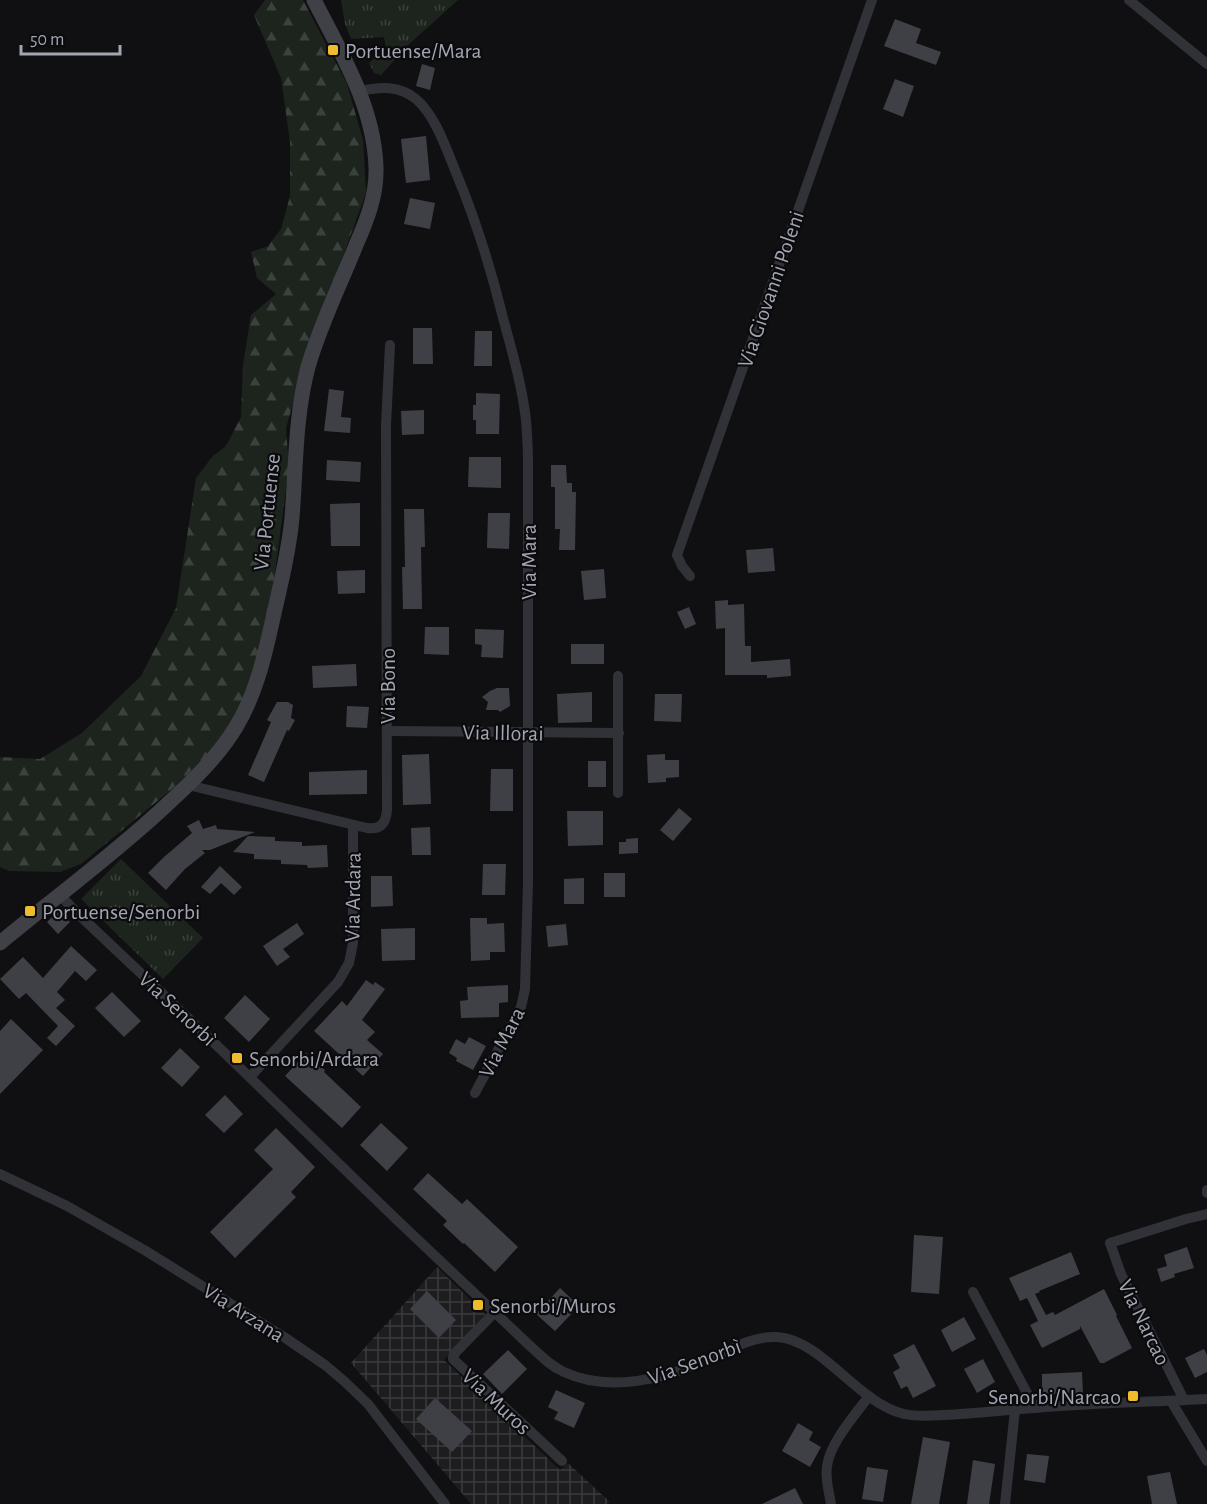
<svg xmlns="http://www.w3.org/2000/svg" width="1207" height="1504" font-family="'Alegreya Sans',sans-serif">
  <style>
    .industrial { fill: url(#industrial-grid) }
    .grass { fill: url(#grass-tufts) }
    .forest { fill: url(#forest-firs) }
    .building { fill: #3f4045 }
    .lines { fill: none; stroke-linecap: round; stroke-linejoin: round }
    .street { stroke: #313237; stroke-width: 10 }
    .secondary { stroke: #3f4147; stroke-width: 15 }
    .poi-dot { fill: #eebc2c; stroke: #0b0b0d; stroke-width: 2 }
    .labels { text-anchor: middle; stroke-width: 4.5; stroke-linejoin: round; paint-order: stroke }
    .poi-label { font-size: 22px; fill: #a2a5b2; stroke: #0b0b0d; text-anchor: start }
    .street-label { font-size: 22px; fill: #a2a5b2; stroke: #0b0b0d }
  </style>
  <defs>
    <pattern id="industrial-grid" width="8" height="8" patternUnits="userSpaceOnUse" patternTransform="scale(1.5)"><rect width="8" height="8" fill="#1d1c1f"/><path d="M0 4h8M4 0v8" fill="none" stroke="#3b3a3d"/></pattern>
    <pattern id="grass-tufts" width="24" height="20" patternUnits="userSpaceOnUse" patternTransform="scale(1.5)"><rect width="24" height="20" fill="#1d241e"/><path d="M3 7l-1-3M5 7V3M7 7l1-3M15 17l-1-3M17 17v-4M19 17l1-3" fill="none" stroke="#3b413c"/></pattern>
    <pattern id="forest-firs" width="22" height="20" patternUnits="userSpaceOnUse" patternTransform="scale(1.5)"><rect width="22" height="20" fill="#1d241e"/><path d="M5 1l3.5 6h-7zM16 11l3.5 6h-7z" fill="#3b413c"/></pattern>
  </defs>
  <rect width="100%" height="100%" fill="#101012"/>
  <polygon class="industrial" points="437,1267 486,1315 444,1360 560,1470 568,1463 610,1502 607,1504 471,1504 351,1363"/>
  <g class="grass">
    <polygon points="341,0 458,0 408,45 381,75 374,73 369,63 386,47 384,37 351,39 345,24"/>
    <polygon points="121,859 203,938 163,979 81,899"/>
  </g>
  <polygon class="forest" points="265,0 303,0 347,84 363,140 366,193 306,357 286,428 289,467 273,587 255,673 241,706 216,748 172,789 81,864 60,872 9,871 0,867 0,757 40,759 82,733 141,676 176,608 196,478 213,456 226,446 241,417 243,365 251,315 276,294 257,278 251,252 268,246 281,229 290,196 290,142 281,78 254,15"/>
  <g class="building">
    <polygon points="895,19 921,29 916,43 941,52 936,65 884,46"/>
    <polygon points="422,64 435,68 430,90 416,86"/>
    <polygon points="895,79 914,86 903,117 883,109"/>
    <polygon points="426,136 430,180 406,183 401,139"/>
    <polygon points="410,198 435,203 430,229 404,224"/>
    <polygon points="413,328 432,328 433,364 413,364"/>
    <polygon points="475,331 492,331 492,366 474,366"/>
    <polygon points="329,389 344,391 341,417 351,418 350,433 324,431"/>
    <polygon points="476,393 500,394 499,434 476,434 476,420 473,420 473,405 476,405"/>
    <polygon points="424,410 424,434 402,435 401,411"/>
    <polygon points="469,457 501,457 501,488 468,487"/>
    <polygon points="327,460 361,462 360,482 326,480"/>
    <polygon points="551,465 566,465 567,483 572,483 572,492 576,492 575,550 559,550 560,529 555,529 555,487 551,487"/>
    <polygon points="360,503 360,546 331,546 330,504"/>
    <polygon points="404,509 424,509 425,547 421,547 422,609 403,609 402,567 405,567"/>
    <polygon points="488,513 510,513 509,549 487,548"/>
    <polygon points="773,548 775,571 748,573 746,550"/>
    <polygon points="604,569 606,598 584,600 581,571"/>
    <polygon points="365,570 365,593 338,594 337,571"/>
    <polygon points="728,600 728,605 744,604 745,646 751,646 751,662 790,659 791,676 767,678 767,675 725,675 725,628 716,629 715,601"/>
    <polygon points="689,607 696,624 685,629 677,612"/>
    <polygon points="425,627 449,627 449,655 424,654"/>
    <polygon points="475,629 504,630 503,658 481,657 482,645 475,644"/>
    <rect x="571" y="644" width="33" height="20"/>
    <polygon points="356,664 357,686 313,688 312,666"/>
    <polygon points="497,688 509,688 510,706 500,712 498,710 486,710 488,702 482,697 490,691"/>
    <polygon points="592,692 592,722 558,723 557,694"/>
    <polygon points="655,694 682,694 681,722 654,721"/>
    <polygon points="277,702 288,702 293,705 291,718 295,720 289,731 287,730 264,782 248,775 271,722 267,720"/>
    <polygon points="347,706 369,707 367,728 346,727"/>
    <polygon points="429,754 431,804 403,805 402,755"/>
    <polygon points="665,754 665,760 679,760 679,777 666,778 666,782 648,783 647,755"/>
    <rect x="588" y="761" width="18" height="26"/>
    <polygon points="491,769 513,769 513,811 490,811"/>
    <polygon points="367,770 367,794 309,795 309,772"/>
    <polygon points="679,808 692,819 673,841 660,830"/>
    <polygon points="567,811 603,811 603,845 568,846"/>
    <polygon points="199,820 203,829 216,825 217,829 255,832 210,850 202,850 205,853 185,869 166,890 148,873 164,857 192,833 187,826"/>
    <polygon points="430,827 431,855 412,855 411,828"/>
    <polygon points="248,836 275,837 275,841 302,842 302,846 327,845 328,867 308,868 307,865 281,864 281,860 254,859 254,854 233,852"/>
    <polygon points="638,838 638,853 619,854 619,842 626,842 626,839"/>
    <polygon points="483,864 506,864 505,895 482,895"/>
    <polygon points="220,866 242,887 234,895 221,883 210,894 201,887"/>
    <rect x="604" y="873" width="21" height="24"/>
    <polygon points="371,876 392,876 393,906 371,907"/>
    <polygon points="584,878 584,904 564,904 564,879"/>
    <polygon points="59,911 70,922 58,934 47,922"/>
    <polygon points="470,918 487,918 487,924 504,923 505,952 490,952 490,960 471,961"/>
    <polygon points="297,923 304,934 283,949 290,957 277,966 263,946"/>
    <polygon points="566,924 568,945 548,947 546,926"/>
    <polygon points="415,928 415,960 382,961 381,929"/>
    <polygon points="71,946 97,970 86,981 75,971 57,992 65,1000 56,1008 75,1026 56,1046 47,1038 58,1026 26,993 19,999 0,979 23,957 43,978"/>
    <polygon points="366,980 373,985 375,982 385,989 362,1020 375,1032 367,1040 383,1054 363,1076 314,1031 342,1001 347,1006"/>
    <polygon points="508,985 508,1002 499,1003 499,1017 461,1018 460,1001 468,1000 467,987"/>
    <polygon points="112,992 141,1021 124,1037 95,1008"/>
    <polygon points="245,995 270,1019 249,1042 224,1018"/>
    <polygon points="11,1019 43,1050 0,1094 0,1031"/>
    <polygon points="469,1037 486,1046 473,1070 456,1061 457,1058 449,1053 456,1039 465,1044"/>
    <polygon points="180,1048 200,1067 182,1087 161,1068"/>
    <polygon points="306,1053 325,1070 324,1072 361,1107 342,1128 285,1076"/>
    <polygon points="225,1095 243,1114 224,1133 205,1115"/>
    <polygon points="381,1123 408,1148 387,1171 360,1145"/>
    <polygon points="276,1128 315,1167 291,1192 296,1197 235,1258 210,1232 273,1169 254,1150"/>
    <polygon points="428,1173 462,1204 467,1199 518,1247 495,1272 464,1243 463,1244 443,1225 447,1221 413,1189"/>
    <polygon points="914,1235 943,1237 939,1294 911,1292"/>
    <polygon points="1187,1247 1194,1268 1174,1274 1175,1277 1161,1282 1157,1269 1167,1266 1164,1255"/>
    <polygon points="1071,1252 1080,1274 1039,1291 1040,1292 1035,1294 1046,1315 1053,1312 1055,1315 1104,1289 1117,1315 1116,1316 1132,1348 1104,1363 1100,1363 1080,1326 1080,1329 1042,1348 1030,1325 1038,1321 1027,1298 1020,1301 1009,1278"/>
    <polygon points="560,1288 579,1306 555,1331 536,1314"/>
    <polygon points="427,1291 456,1320 439,1338 410,1309"/>
    <polygon points="964,1317 976,1339 952,1352 941,1330"/>
    <polygon points="914,1344 936,1386 913,1398 907,1386 901,1389 893,1372 900,1368 893,1355"/>
    <polygon points="1204,1349 1207,1355 1207,1372 1195,1378 1185,1358"/>
    <polygon points="508,1350 527,1369 502,1394 483,1374"/>
    <polygon points="983,1359 995,1382 977,1393 964,1369"/>
    <polygon points="1082,1372 1083,1394 1042,1395 1042,1374"/>
    <polygon points="556,1390 585,1403 574,1428 554,1419 558,1412 548,1407"/>
    <polygon points="435,1398 472,1431 452,1452 416,1419"/>
    <polygon points="798,1423 813,1432 809,1440 821,1447 810,1467 782,1451"/>
    <polygon points="923,1437 950,1442 939,1504 911,1504"/>
    <polygon points="1027,1454 1049,1456 1045,1483 1024,1480"/>
    <polygon points="973,1460 995,1464 989,1504 967,1504"/>
    <polygon points="867,1467 888,1470 883,1502 862,1499"/>
    <polygon points="1170,1472 1177,1504 1152,1504 1147,1476"/>
    <polygon points="795,1488 803,1504 762,1504"/>
  </g>
  <g class="lines">
    <g class="street">
      <polyline points="1129,0 1207,64"/>
      <path d="M 360,91 C 380,87 399,85 416,99 C 436,116 447,151 457,175 C 476,221 491,269 503,318 C 512,351 522,385 526,420 C 527,433 528,447 528,461 L 528,883 L 525,989 L 521,1007 L 475,1093"/>
      <polyline points="690,576 682,566 677,555 872,0"/>
      <polyline points="618,676 618,793"/>
      <polyline points="387,731 619,733"/>
      <path d="M 188,785 L 367,828 C 381,830 386,823 387,810 L 386,425 L 390,345"/>
      <path d="M 59,894 L 76,912 L 205,1034 L 397,1220 L 528,1344 C 539,1354 550,1366 564,1372 C 609,1393 666,1379 709,1359 C 731,1349 752,1336 777,1337 C 823,1340 856,1402 904,1414 C 917,1417 931,1416 944,1415 C 975,1414 1004,1410 1035,1408 C 1092,1403 1150,1402 1207,1399"/>
      <polyline points="250,1077 338,982 349,963 353,943 353,825"/>
      <polyline points="0,1174 67,1206 146,1251 284,1337 325,1365 344,1381 368,1404 445,1504"/>
      <polyline points="1207,1190 1207,1193"/>
      <polyline points="973,1292 1035,1408"/>
      <polyline points="495,1312 456,1352 453,1357 453,1359 562,1461"/>
      <polyline points="1184,1400 1121,1274 1110,1243 1186,1219 1207,1214"/>
      <polyline points="1171,1401 1207,1461"/>
      <path d="M 831,1504 C 829,1492 825,1479 827,1466 C 830,1443 855,1415 869,1396"/>
      <polyline points="1005,1504 1015,1410"/>
    </g>
    <path class="secondary" d="M 0,943 C 53,899 109,858 160,811 C 188,785 216,760 236,727 C 258,691 266,649 275,609 C 282,579 289,549 292,518 C 296,467 295,416 308,367 C 320,325 340,285 356,245 C 367,220 377,195 376,167 C 374,106 341,53 314,0"/>
  </g>
  <g class="poi-dot">
    <rect x="327" y="44" width="12" height="12" rx="3"/>
    <rect x="24" y="905" width="12" height="12" rx="3"/>
    <rect x="231" y="1052" width="12" height="12" rx="3"/>
    <rect x="472" y="1299" width="12" height="12" rx="3"/>
    <rect x="1127" y="1390" width="12" height="12" rx="3"/>
  </g>
  <g class="labels">
    <g class="poi-label">
      <text x="345" y="58">Portuense/Mara</text>
      <text x="42" y="919">Portuense/Senorbi</text>
      <text x="249" y="1066">Senorbi/Ardara</text>
      <text x="490" y="1313">Senorbi/Muros</text>
      <text x="1121" y="1404" text-anchor="end">Senorbi/Narcao</text>
    </g>
    <g class="street-label">
      <text transform="translate(770 289) rotate(-71)" y="8">Via Giovanni Poleni</text>
      <text transform="translate(266 512) rotate(-84)" y="8">Via Portuense</text>
      <text transform="translate(528 562) rotate(-90)" y="8">Via Mara</text>
      <text transform="translate(387 686) rotate(-90)" y="8">Via Bono</text>
      <text transform="translate(503 732) rotate(1)" y="8">Via Illorai</text>
      <text transform="translate(352 897) rotate(-89)" y="8">Via Ardara</text>
      <text transform="translate(178 1008) rotate(43)" y="8">Via Senorbì</text>
      <text transform="translate(501 1042) rotate(-63)" y="8">Via Mara</text>
      <text transform="translate(244 1312) rotate(32)" y="8">Via Arzana</text>
      <text transform="translate(1145 1322) rotate(64)" y="8">Via Narcao</text>
      <text transform="translate(694 1361) rotate(-20)" y="8">Via Senorbì</text>
      <text transform="translate(497 1401) rotate(43)" y="8">Via Muros</text>
    </g>
  </g>
  <path d="M21 45v9h99v-9" fill="none" stroke="#a2a5b2" stroke-width="3"/>
  <text x="30" y="45" font-size="18" fill="#a2a5b2" stroke="#0b0b0d" stroke-width="4.5" paint-order="stroke">50 m</text>
</svg>
